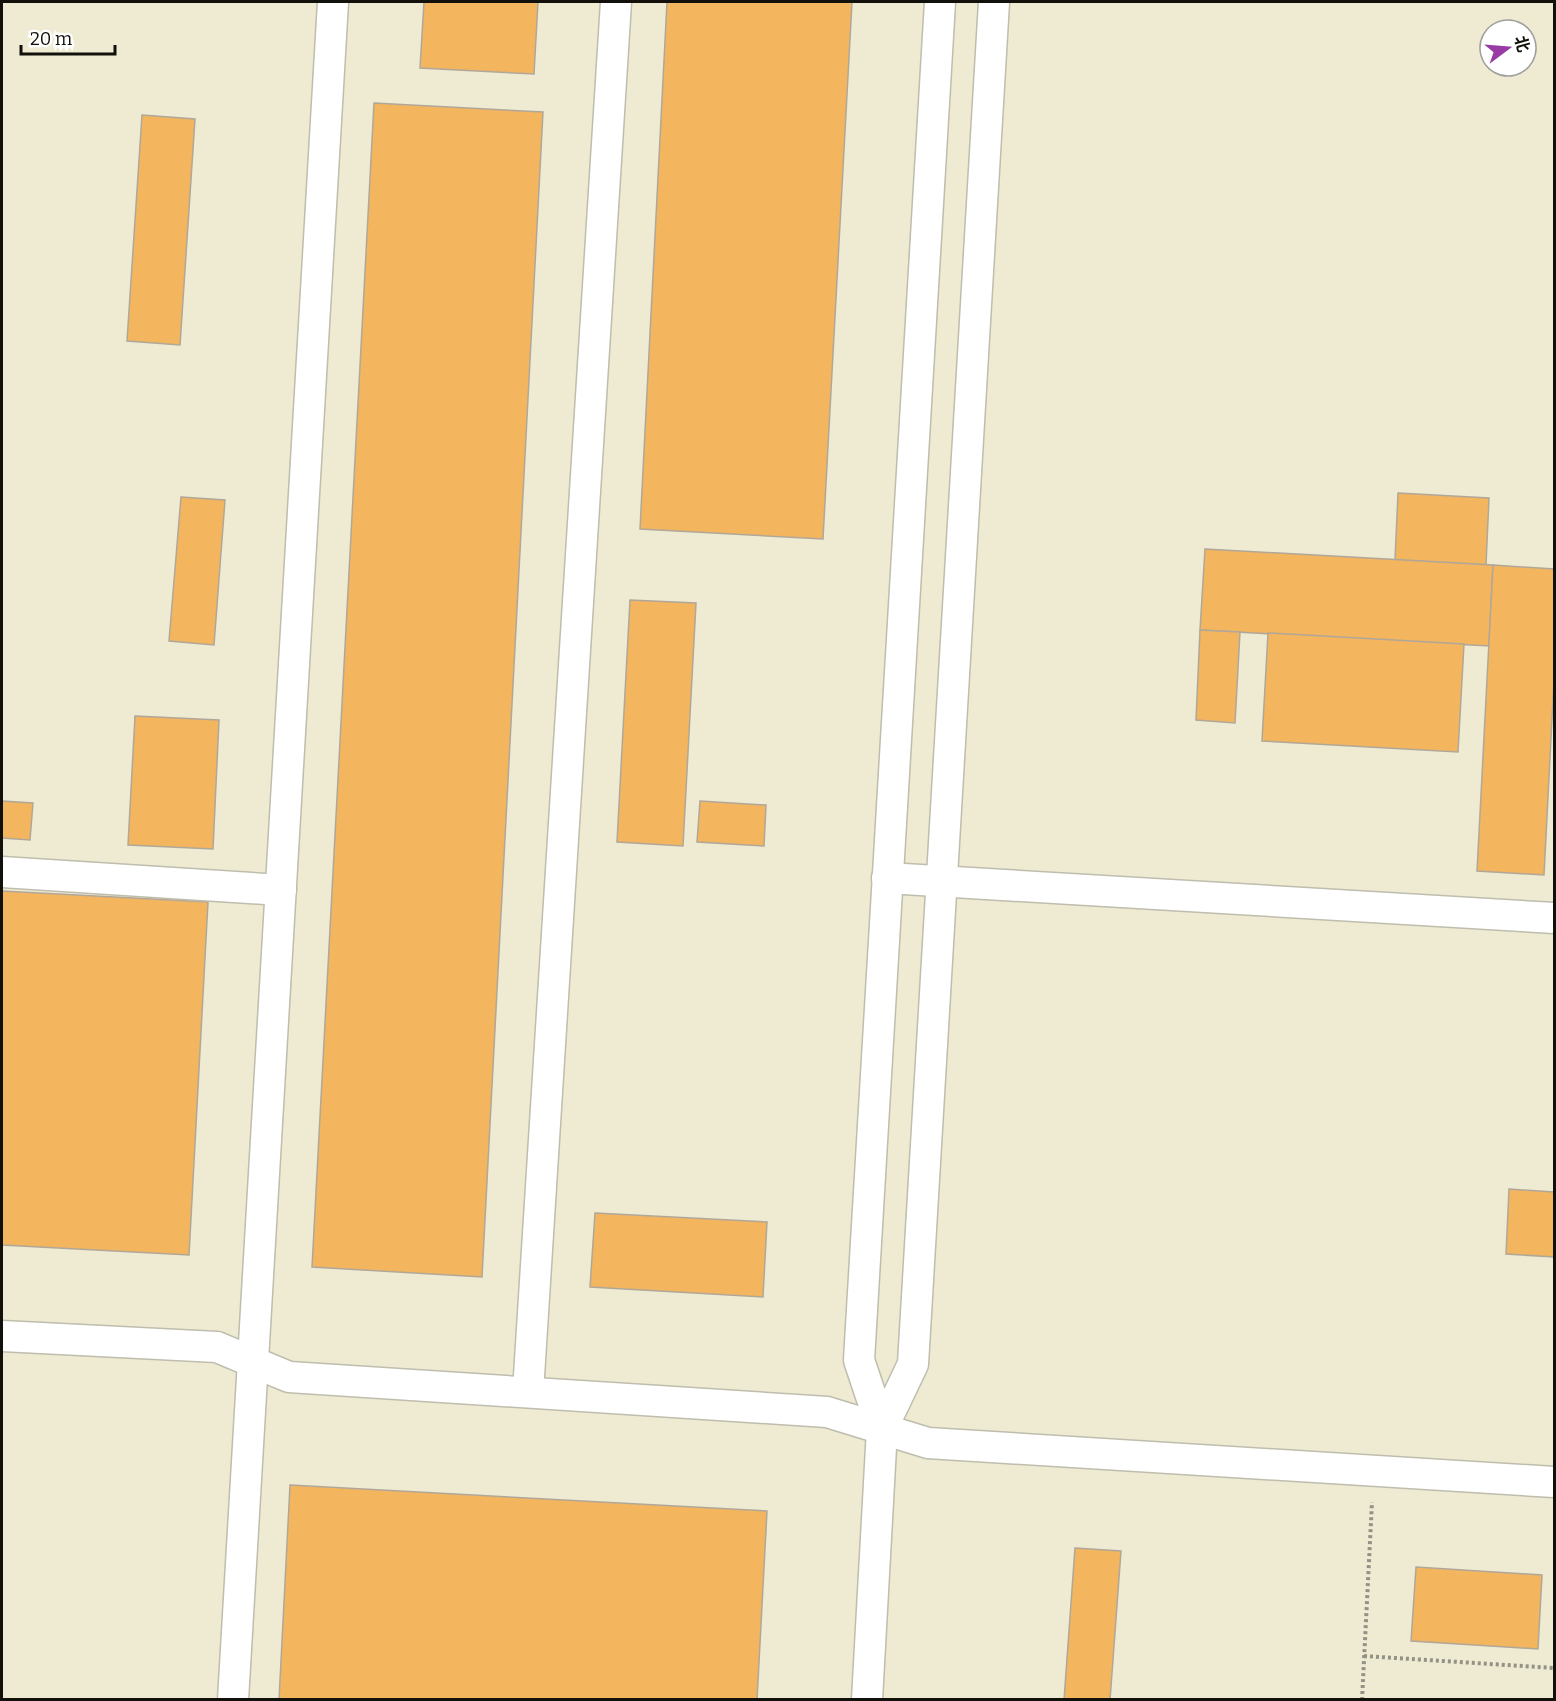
<svg xmlns="http://www.w3.org/2000/svg" width="1556" height="1701" font-family="Bitter,'Noto Sans SC',serif">
  <style>
    .built { fill: #eeebd2; fill-rule: evenodd }
    .building { fill: #f3b55e; stroke: #b1a799; stroke-width: 1.5 }
    .lines { fill: none; stroke-linecap: round; stroke-linejoin: round }
    .minor-casing { stroke: #bfbdad; stroke-width: 33 }
    .path { stroke: #949286; stroke-width: 4; stroke-dasharray: 3 3; stroke-linecap: butt }
    .minor { stroke: #fff; stroke-width: 30 }
  </style>
  <rect width="100%" height="100%" fill="#f8f6e5"/>
  <path class="built" d="M 2,2 L 1554,2 L 1554,1699 L 2,1699 ZM 1490,30 L 1526,30 L 1526,66 L 1490,66 Z"/>
  <g class="building">
    <polygon points="424,2 538,2 534,74 420,68"/>
    <polygon points="667,2 852,2 823,539 640,529"/>
    <polygon points="374,103 543,112 482,1277 312,1267"/>
    <polygon points="142,115 195,119 180,345 127,341"/>
    <polygon points="1398,493 1489,498 1486,565 1395,560"/>
    <polygon points="181,497 225,500 214,645 169,641"/>
    <polygon points="1205,549 1493,565 1489,646 1200,630"/>
    <polygon points="1493,565 1554,569 1554,680 1544,875 1477,871"/>
    <polygon points="630,600 696,603 683,846 617,842"/>
    <polygon points="1200,630 1240,632 1235,723 1196,720"/>
    <polygon points="1268,633 1464,644 1458,752 1262,741"/>
    <polygon points="135,716 219,720 213,849 128,845"/>
    <polygon points="2,801 33,803 30,840 2,838"/>
    <polygon points="700,801 766,805 764,846 697,842"/>
    <polygon points="2,891 208,902 189,1255 2,1245"/>
    <polygon points="1509,1189 1554,1192 1554,1257 1506,1254"/>
    <polygon points="595,1213 767,1222 763,1297 590,1287"/>
    <polygon points="290,1485 767,1511 757,1700 279,1700"/>
    <polygon points="1075,1548 1121,1551 1110,1700 1064,1700"/>
    <polygon points="1416,1567 1542,1575 1538,1649 1411,1641"/>
  </g>
  <g class="lines">
    <g class="minor-casing">
      <g id="minor">
        <polyline points="940,2 859,1360 882,1429 913,1364 994,2"/>
        <polyline points="2,872 281,890"/>
        <polyline points="887,878 1554,918"/>
        <polyline points="2,1336 217,1347 289,1377 827,1412 928,1443 1554,1482"/>
        <polyline points="528,1392 616,2"/>
        <polyline points="233,1700 333,2"/>
        <polyline points="867,1700 882,1429"/>
      </g>
    </g>
    <g class="path">
      <polyline points="1364,1656 1554,1668"/>
      <polyline points="1362,1700 1372,1502"/>
    </g>
    <use href="#minor" class="minor"/>
  </g>
  <rect width="1556" height="1701" fill="none" stroke="#11100b" stroke-width="6"/>
  <g transform="translate(1508 48) rotate(74)"><circle r="28" fill="#ffffff" stroke="#a09f9d" stroke-width="1.5"/>
  <path d="M0-4.5L10 22L0 15L-10 22Z" fill="#993ba4"/>
  <text y="-9" font-size="16" font-weight="bold" text-anchor="middle" fill="#11100b">北</text>
  </g>
  <path d="M21 45v9h94v-9" fill="none" stroke="#11100b" stroke-width="3"/>
  <text x="30" y="45" font-size="18" fill="#11100b" stroke="#ffffff" stroke-width="4.5" paint-order="stroke">20 m</text>
</svg>
